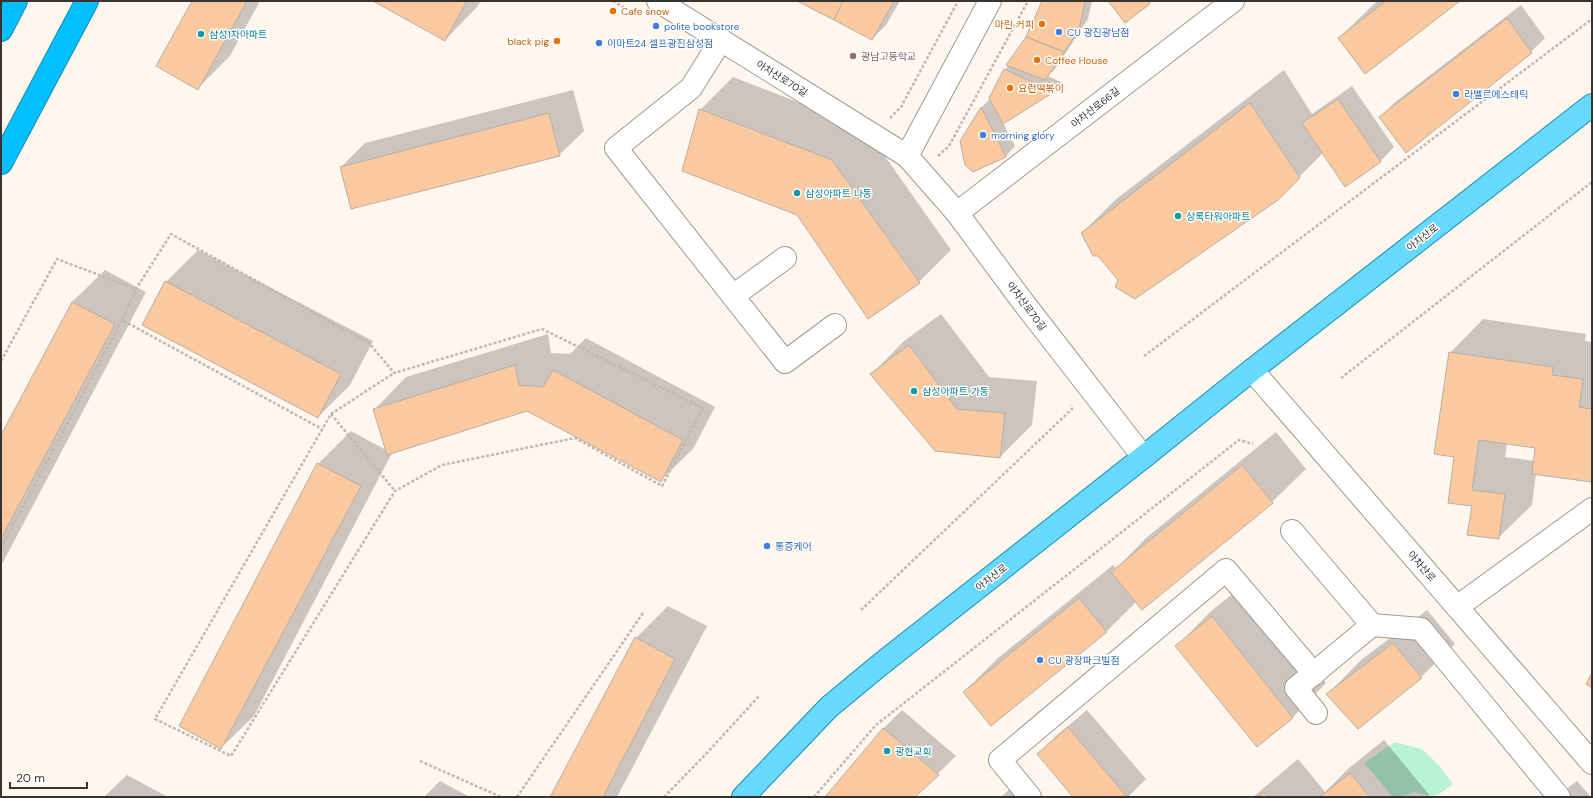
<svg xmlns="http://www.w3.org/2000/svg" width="1593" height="798" font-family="'DM Sans','Noto Sans KR',sans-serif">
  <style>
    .green { fill: #b8f3d4 }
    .shadow { fill: #0003; fill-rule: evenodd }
    .building { fill: #fbc99f; stroke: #b8aea6 }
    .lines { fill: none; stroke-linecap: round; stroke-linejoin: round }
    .minor-casing { stroke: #a19990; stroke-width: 24 }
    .major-casing { stroke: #158eb5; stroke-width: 24 }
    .highway-casing { stroke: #158eb5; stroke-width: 24 }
    .path { stroke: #c0b9b1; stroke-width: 2.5; stroke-dasharray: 3 2; stroke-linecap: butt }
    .minor { stroke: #fff; stroke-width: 22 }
    .major { stroke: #68d9fe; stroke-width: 22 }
    .highway { stroke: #03bffd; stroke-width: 22 }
    .food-dot { fill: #e8710a; stroke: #fff; stroke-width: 1.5 }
    .shop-dot { fill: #3f7fe0; stroke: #fff; stroke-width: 1.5 }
    .culture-dot { fill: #0f9aa8; stroke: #fff; stroke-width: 1.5 }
    .education-dot { fill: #8d6e63; stroke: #fff; stroke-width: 1.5 }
    .labels { text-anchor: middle; stroke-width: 3; stroke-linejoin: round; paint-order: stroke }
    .food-label { font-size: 10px; fill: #c56008; stroke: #fff; text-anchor: start }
    .shop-label { font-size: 10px; fill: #366cbe; stroke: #fff; text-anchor: start }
    .culture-label { font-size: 10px; fill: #0d838f; stroke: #fff; text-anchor: start }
    .education-label { font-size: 10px; fill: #785e54; stroke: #fff; text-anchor: start }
    .street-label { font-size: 10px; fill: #373330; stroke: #fff }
  </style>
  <rect width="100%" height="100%" fill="#fff6ed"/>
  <path class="green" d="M 1395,742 L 1422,749 L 1439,765 L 1453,784 C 1435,798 1436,798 1414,792 L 1401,797 L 1393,797 L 1364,763 Z"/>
  <g class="shadow">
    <polygon points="193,1 260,1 230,56 198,88"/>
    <polygon points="375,1 481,1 477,7 445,40"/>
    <polygon points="799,1 900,1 886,25 872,39"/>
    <polygon points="1044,1 1092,1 1088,19 1055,69 1048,76 1063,83 1054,92 1003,123 1015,146 1006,156 973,171 981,108 990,99 1005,70 1009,65 1027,37"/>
    <polygon points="1377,1 1459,1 1339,38"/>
    <polygon points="1521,5 1545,38 1531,52 1406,151 1380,117 1394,103"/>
    <polygon points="1284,70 1312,114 1352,86 1394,147 1380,162 1323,153 1277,199 1119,280 1082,233 1115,200"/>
    <polygon points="733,77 865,128 951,250 919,282 797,214 700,110"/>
    <polygon points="573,90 584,131 559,155 341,167 365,143"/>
    <polygon points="198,250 373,341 350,385 318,417 166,282"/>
    <polygon points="105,270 146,292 1,566 1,438 72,302"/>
    <polygon points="941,314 989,377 1037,381 1032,425 1000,457 872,374 904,341"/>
    <path d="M 1483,319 L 1586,334 L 1585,341 L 1592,342 L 1592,481 L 1536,473 L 1532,505 L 1498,538 L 1473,505 L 1456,456 L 1450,353 ZM 1507,443 L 1536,448 L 1535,461 L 1505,457 Z"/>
    <polygon points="548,334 551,353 570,354 586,338 715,407 693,449 660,481 527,410 392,453 254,716 221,748 318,464 351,431 386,450 374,410 406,377"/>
    <polygon points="1276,432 1306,469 1272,502 1136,602 1106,632 964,692 998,658 1113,565 1116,569 1146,538"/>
    <polygon points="1246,583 1326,683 1293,717 1257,746 1177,646 1210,612"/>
    <polygon points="668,606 707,626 617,797 552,797 636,638"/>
    <polygon points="1427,610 1455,644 1421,677 1358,727 1328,694 1361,660"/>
    <polygon points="902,710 956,756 914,797 826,797 884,728"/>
    <polygon points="1087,710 1146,779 1128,797 1074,797 1038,754 1056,736"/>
    <polygon points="1384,740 1431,797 1253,797 1298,759 1325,792 1349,768"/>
    <polygon points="127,775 168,797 104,797"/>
    <polygon points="440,781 470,797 424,797"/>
    <polygon points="1577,781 1591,797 1556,797"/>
    <polygon points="1018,782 1032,797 1001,797"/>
  </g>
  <g class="building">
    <polygon points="192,1 247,1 198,90 156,66"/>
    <polygon points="373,1 467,1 445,41"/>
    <polygon points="797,1 840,1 843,2 834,20"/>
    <polygon points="843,1 894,1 872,40 834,20"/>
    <polygon points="1042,1 1085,1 1079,30 1064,52 1026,37"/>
    <polygon points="1108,1 1148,1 1150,4 1125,23"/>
    <polygon points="1386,1 1460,1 1365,74 1338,38"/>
    <polygon points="1507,18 1532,53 1406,153 1379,117"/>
    <polygon points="1026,37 1064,52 1045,80 1006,65"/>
    <polygon points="1004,69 1054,92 1003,124 989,98"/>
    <polygon points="1338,99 1381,162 1345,187 1302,123"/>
    <polygon points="1250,103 1300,178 1278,200 1135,299 1115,287 1118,280 1098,256 1093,256 1081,233"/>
    <polygon points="981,107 1006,157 973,172 965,165 960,141"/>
    <polygon points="699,109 832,160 920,283 868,319 797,215 682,171"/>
    <polygon points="549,113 560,156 351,209 340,167"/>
    <polygon points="165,281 341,374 318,418 142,325"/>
    <polygon points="72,302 115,324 1,539 1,435"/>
    <polygon points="909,345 957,409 1005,413 1000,458 935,451 870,374"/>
    <polygon points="1449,352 1553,367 1552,375 1583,379 1579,407 1592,409 1592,482 1532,474 1535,448 1479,440 1472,490 1505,494 1499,539 1467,535 1472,506 1448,503 1454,457 1434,454"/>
    <polygon points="515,365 519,385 543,387 553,370 683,440 661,482 527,411 387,455 373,409"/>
    <polygon points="317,463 361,486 221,749 179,726"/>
    <polygon points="1242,465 1273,503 1142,610 1111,572"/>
    <polygon points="1079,598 1107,632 991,726 963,692"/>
    <polygon points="1212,616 1293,718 1257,747 1175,646"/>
    <polygon points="635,637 675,659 603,797 550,797"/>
    <polygon points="1393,643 1422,678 1358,729 1326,694"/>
    <polygon points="1592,673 1592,688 1586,684"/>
    <polygon points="1068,727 1127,797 1073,797 1037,754"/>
    <polygon points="883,728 939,775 915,797 825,797"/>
    <polygon points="1350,773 1370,797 1320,797"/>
    <polygon points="1264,792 1268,797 1258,797"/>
  </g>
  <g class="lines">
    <g class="minor-casing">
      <g id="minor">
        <polyline points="658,1 907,156"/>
        <polyline points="990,1 907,156 957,213 1023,302 1137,449 1146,455"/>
        <polyline points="721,40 691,88 616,148 785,362 835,325"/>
        <polyline points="957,213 1233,1"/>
        <polyline points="733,296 785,258"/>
        <polyline points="1252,370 1592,763"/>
        <polyline points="1292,531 1372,625"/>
        <polyline points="1457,607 1592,509"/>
        <polyline points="1316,713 1296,688 1372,625 1421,629 1559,797"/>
        <polyline points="1030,797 1000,760 1226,570 1314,674"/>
      </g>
    </g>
    <g class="major-casing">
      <polyline id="major" points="743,797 829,707 881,664 1146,455 1252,370 1592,105"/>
    </g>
    <g class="highway-casing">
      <g id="highway">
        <polyline points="1,30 16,1"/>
        <polyline points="1,163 87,1"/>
      </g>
    </g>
    <g class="path">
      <polyline points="613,1 638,16"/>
      <polyline points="890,118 901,107 958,1"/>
      <polyline points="938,156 949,146 1028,1"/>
      <polyline points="122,320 136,289"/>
      <polyline points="1144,356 1592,19"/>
      <polyline points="1,361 57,259 136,289 171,234 369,343 394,373 542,329 703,408 662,486 575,438 442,465 395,491 231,756 155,719 331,414 394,373"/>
      <polyline points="1341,378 1592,182"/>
      <polyline points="331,414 395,491"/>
      <polyline points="1,548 122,320 322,429"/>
      <polyline points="861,610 1072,409 1070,405"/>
      <polyline points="420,761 501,797"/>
      <polyline points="517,797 643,613"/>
      <polyline points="664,797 705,755 760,695"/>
      <polyline points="814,797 876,725 1239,440 1253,444"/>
    </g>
    <use href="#minor" class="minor"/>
    <use href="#major" class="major"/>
    <use href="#highway" class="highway"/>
  </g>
  <g class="food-dot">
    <circle cx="613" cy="11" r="4"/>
    <circle cx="1042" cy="24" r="4"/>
    <circle cx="557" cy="41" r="4"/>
    <circle cx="1037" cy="60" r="4"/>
    <circle cx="1010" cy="88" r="4"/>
  </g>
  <g class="shop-dot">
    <circle cx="656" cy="26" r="4"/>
    <circle cx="1059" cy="32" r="4"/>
    <circle cx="599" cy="43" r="4"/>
    <circle cx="1456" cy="94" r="4"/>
    <circle cx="983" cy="135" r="4"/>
    <circle cx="767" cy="546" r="4"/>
    <circle cx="1040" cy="660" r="4"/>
  </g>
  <g class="culture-dot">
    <circle cx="201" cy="34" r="4"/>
    <circle cx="797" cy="193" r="4"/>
    <circle cx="1178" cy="216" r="4"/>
    <circle cx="914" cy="391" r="4"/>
    <circle cx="887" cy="751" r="4"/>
  </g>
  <circle class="education-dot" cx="853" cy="56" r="4"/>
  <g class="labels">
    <g class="food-label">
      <text x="621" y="15">Cafe snow</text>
      <text x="1034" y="28" text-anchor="end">마린 커피</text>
      <text x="549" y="45" text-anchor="end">black pig</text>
      <text x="1045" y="64">Coffee House</text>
      <text x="1018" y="92">요런떡볶이</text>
    </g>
    <g class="shop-label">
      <text x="664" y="30">polite bookstore</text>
      <text x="1067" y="36">CU 광진광남점</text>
      <text x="607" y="47">이마트24 셀프광진삼성점</text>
      <text x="1464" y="98">라벨르에스테틱</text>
      <text x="991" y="139">morning glory</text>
      <text x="775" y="550">통증케어</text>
      <text x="1048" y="664">CU 광장파크빌점</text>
    </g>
    <g class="culture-label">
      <text x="209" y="38">삼성1차아파트</text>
      <text x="805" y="197">삼성아파트 나동</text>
      <text x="1186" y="220">상록타워아파트</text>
      <text x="922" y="395">삼성아파트 가동</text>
      <text x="895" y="755">광현교회</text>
    </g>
    <g class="education-label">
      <text x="861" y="60">광남고등학교</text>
    </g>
    <g class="street-label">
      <text transform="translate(782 78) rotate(32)" y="4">아차산로70길</text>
      <text transform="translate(1095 107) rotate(-38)" y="4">아차산로66길</text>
      <text transform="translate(1422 237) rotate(-38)" y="4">아차산로</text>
      <text transform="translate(1027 306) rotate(53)" y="4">아차산로70길</text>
      <text transform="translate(1422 566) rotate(49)" y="4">아차산로</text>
      <text transform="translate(991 577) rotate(-38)" y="4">아차산로</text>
    </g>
  </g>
  <rect width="1593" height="798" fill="none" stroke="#373330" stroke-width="4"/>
  <path d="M10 782v6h77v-6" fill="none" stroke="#373330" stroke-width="2"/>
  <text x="16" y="782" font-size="12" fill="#373330" stroke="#ffffff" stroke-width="3" paint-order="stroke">20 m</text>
</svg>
